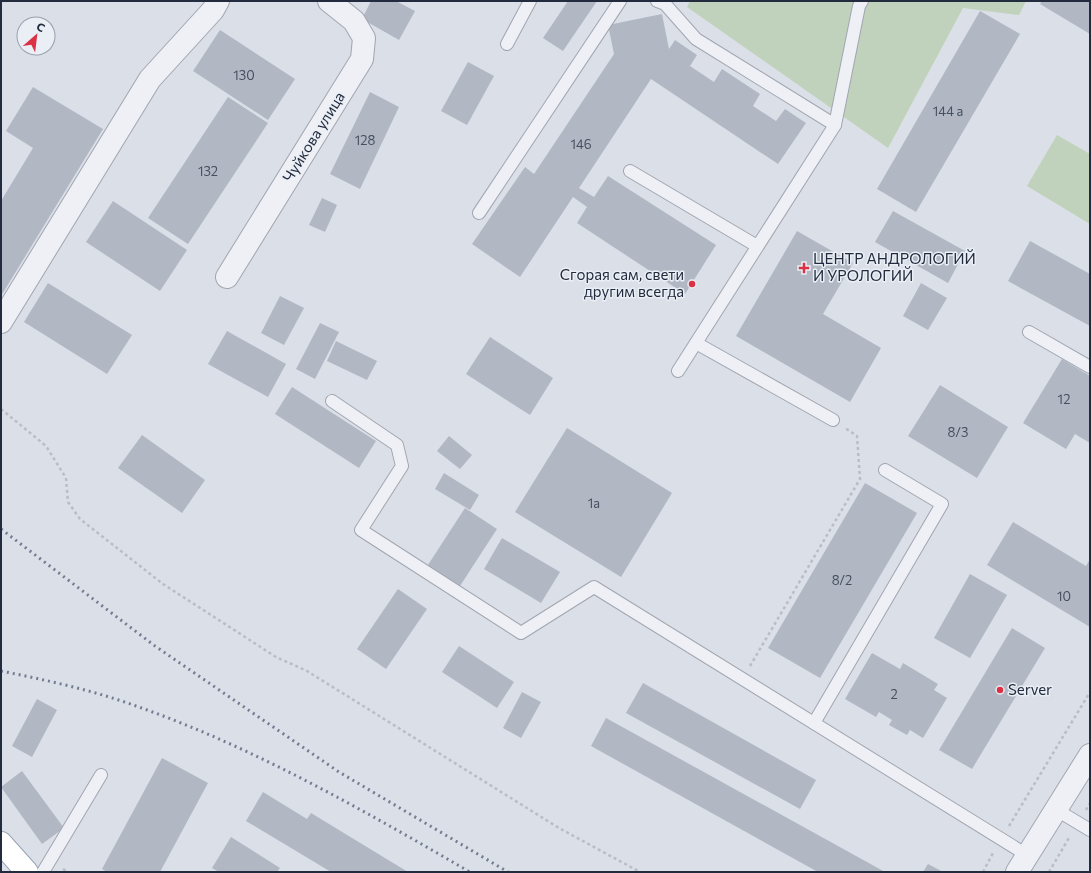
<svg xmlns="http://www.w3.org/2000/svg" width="1091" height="873" font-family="Commissioner,sans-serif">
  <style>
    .green { fill: #c0d2bb }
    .building { fill: #b1b8c4 }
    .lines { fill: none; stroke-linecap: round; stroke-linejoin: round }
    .service-casing { stroke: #a0a6b1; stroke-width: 14 }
    .minor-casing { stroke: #a0a6b1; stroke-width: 24 }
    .tertiary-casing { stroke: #a0a6b1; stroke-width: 24 }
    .primary-casing { stroke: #99a3b4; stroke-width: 24 }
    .path { stroke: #b9bdc5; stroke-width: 2.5; stroke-dasharray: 3 3; stroke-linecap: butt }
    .service { stroke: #eef0f5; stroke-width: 12 }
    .minor { stroke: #eef0f5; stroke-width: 22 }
    .tertiary { stroke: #eef0f5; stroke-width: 22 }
    .primary { stroke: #fff; stroke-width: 22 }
    .rail { stroke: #737d92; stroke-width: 3; stroke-dasharray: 2 4; stroke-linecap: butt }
    .poi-dot { fill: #dc3044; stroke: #eaeef5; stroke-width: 1.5 }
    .labels { text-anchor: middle; stroke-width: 3; stroke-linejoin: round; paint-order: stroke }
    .number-label { font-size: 13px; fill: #464f60 }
    .street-label { font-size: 15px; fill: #232c3e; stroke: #eaeef5 }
    .poi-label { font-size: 15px; fill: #232c3e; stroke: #eaeef5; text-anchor: start }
  </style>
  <rect width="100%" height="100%" fill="#dbdfe7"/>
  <g class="green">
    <polygon points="690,1 1026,1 1019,15 963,8 888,148 687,7"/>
    <polygon points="1057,135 1090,154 1090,224 1027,186"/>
  </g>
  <g class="building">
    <polygon points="371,1 396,1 415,11 399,40 362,19"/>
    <polygon points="568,1 597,1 563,51 543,38"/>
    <polygon points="1042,1 1090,1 1090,34 1040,4"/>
    <polygon points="980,11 1020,34 916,212 877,189"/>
    <polygon points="662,14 669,49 675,40 697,55 690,66 714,82 722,69 760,94 753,106 776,121 785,109 806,123 778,164 651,79 579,188 594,197 608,176 716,245 685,294 577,223 587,207 573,197 520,277 472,244 525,167 534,174 614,54 608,25"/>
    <polygon points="220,30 295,79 268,120 193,71"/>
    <polygon points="468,62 494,76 467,125 441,111"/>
    <polygon points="33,87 103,129 1,296 1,201 33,148 6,131"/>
    <polygon points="370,92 399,107 360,189 330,174"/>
    <polygon points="228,97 268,123 188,244 148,218"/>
    <polygon points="322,198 337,205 325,232 309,225"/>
    <polygon points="113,201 187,250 160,291 86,242"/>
    <polygon points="893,211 965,251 948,283 875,242"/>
    <polygon points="797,231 853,263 823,314 881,348 850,402 736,336"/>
    <polygon points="1030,241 1090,274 1090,326 1008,281"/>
    <polygon points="48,283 132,335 107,374 24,322"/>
    <polygon points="921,283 947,298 928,330 903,316"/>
    <polygon points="280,296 304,308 284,345 261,333"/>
    <polygon points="320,323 339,332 315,379 296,369"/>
    <polygon points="227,331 286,364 268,397 208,364"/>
    <polygon points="490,337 553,378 530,415 466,374"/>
    <polygon points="336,341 377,361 367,380 327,361"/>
    <polygon points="1062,359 1090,376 1090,443 1075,434 1066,449 1023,423"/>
    <polygon points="940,385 1008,427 977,478 908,436"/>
    <polygon points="292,387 376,441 359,468 275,414"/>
    <polygon points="567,428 672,493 621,577 515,512"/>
    <polygon points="142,435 205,480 182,513 118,468"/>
    <polygon points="449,436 472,455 460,469 437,451"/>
    <polygon points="444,473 479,495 470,510 435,489"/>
    <polygon points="865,483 917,513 820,678 768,648"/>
    <polygon points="465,508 497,529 458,589 426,568"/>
    <polygon points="1013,522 1086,566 1090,559 1090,627 987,565"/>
    <polygon points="502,538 560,572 541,603 484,569"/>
    <polygon points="970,574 1007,595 970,658 934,638"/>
    <polygon points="398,589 427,609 386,669 357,649"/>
    <polygon points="1012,628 1045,648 972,769 939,750"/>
    <polygon points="459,646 514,682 497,708 442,672"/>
    <polygon points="872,653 900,669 903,663 938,684 934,690 947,698 923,738 910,730 907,735 889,725 892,720 879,712 876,717 845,699"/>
    <polygon points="643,683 816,780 800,809 626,713"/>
    <polygon points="522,692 541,702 521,738 503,728"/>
    <polygon points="37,699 57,710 32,757 12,746"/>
    <polygon points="606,718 885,872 818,872 591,746"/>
    <polygon points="162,758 208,783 160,872 107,872 102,869"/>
    <polygon points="22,771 64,828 42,844 1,787"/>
    <polygon points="263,792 307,819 311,813 408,872 331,872 246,821"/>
    <polygon points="231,837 280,868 277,872 219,872 212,868"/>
    <polygon points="928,864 943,872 923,872"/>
  </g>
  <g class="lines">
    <g class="service-casing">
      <g id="service">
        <polyline points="657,1 665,4 696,39 835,125"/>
        <polyline points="507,44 530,1"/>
        <polyline points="630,171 757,246"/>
        <polyline points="479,213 620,1"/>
        <polyline points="1029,332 1090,367"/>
        <polyline points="696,343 833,420"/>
        <polyline points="678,371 835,125 859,6 862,1"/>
        <polyline points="332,401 397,445 402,466 361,530 521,633 594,587 1027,855"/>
        <polyline points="814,723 942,504 885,470"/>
        <polyline points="1055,809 1090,830"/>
        <polyline points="43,872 101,775"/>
      </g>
    </g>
    <g class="minor-casing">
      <g id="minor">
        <polyline points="227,277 362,59 364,38 354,21 329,1"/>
        <polyline points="1,322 150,79 213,10 218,1"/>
      </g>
    </g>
    <g class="tertiary-casing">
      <polyline id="tertiary" points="1017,872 1090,755"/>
    </g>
    <g class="primary-casing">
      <polyline id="primary" points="1,843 27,872"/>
    </g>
    <g class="path">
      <polyline points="1,409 46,446 66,478 68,502 80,519 163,584 276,657 307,671 559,828 640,872"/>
      <polyline points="750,666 860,479 857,436 845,428"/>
      <polyline points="1086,810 1090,803"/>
      <polyline points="1009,826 1090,692"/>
      <polyline points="63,869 68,872"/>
      <polyline points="983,872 994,851"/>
      <polyline points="1049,872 1070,836"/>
    </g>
    <use href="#service" class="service"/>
    <use href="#minor" class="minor"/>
    <use href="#tertiary" class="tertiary"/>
    <use href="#primary" class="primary"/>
    <g class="rail">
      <polyline points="1,529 155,646 339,772 508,872"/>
      <path d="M 1,671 C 46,680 92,690 136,706 C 253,747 363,810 470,872"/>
    </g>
  </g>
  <g class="poi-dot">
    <path d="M802 262h4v4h4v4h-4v4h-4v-4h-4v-4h4z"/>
    <circle cx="692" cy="284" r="4"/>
    <circle cx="1000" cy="690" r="4"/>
  </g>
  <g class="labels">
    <g class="number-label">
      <text x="244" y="80">130</text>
      <text x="948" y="116">144 а</text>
      <text x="365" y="145">128</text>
      <text x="581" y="149">146</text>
      <text x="208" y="176">132</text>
      <text x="1064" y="404">12</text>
      <text x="958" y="437">8/3</text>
      <text x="594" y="508">1a</text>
      <text x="842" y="585">8/2</text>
      <text x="1064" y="601">10</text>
      <text x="894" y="699">2</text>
    </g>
    <g class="street-label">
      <text transform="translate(314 137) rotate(-58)" y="5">Чуйкова улица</text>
    </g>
    <g class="poi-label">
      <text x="813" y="264">ЦЕНТР АНДРОЛОГИЙ<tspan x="813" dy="17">И УРОЛОГИЙ</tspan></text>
      <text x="684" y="280" text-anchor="end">Сгорая сам, свети<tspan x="684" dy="17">другим всегда</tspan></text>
      <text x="1008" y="695">Server</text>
    </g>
  </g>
  <rect width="1091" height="873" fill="none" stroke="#232c3e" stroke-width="4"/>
  <g transform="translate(36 36) rotate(28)"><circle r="19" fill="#eaeef5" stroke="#9aa0ac"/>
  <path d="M0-3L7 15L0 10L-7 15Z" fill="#dc3044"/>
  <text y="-6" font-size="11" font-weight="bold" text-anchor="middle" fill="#232c3e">С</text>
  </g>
</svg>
